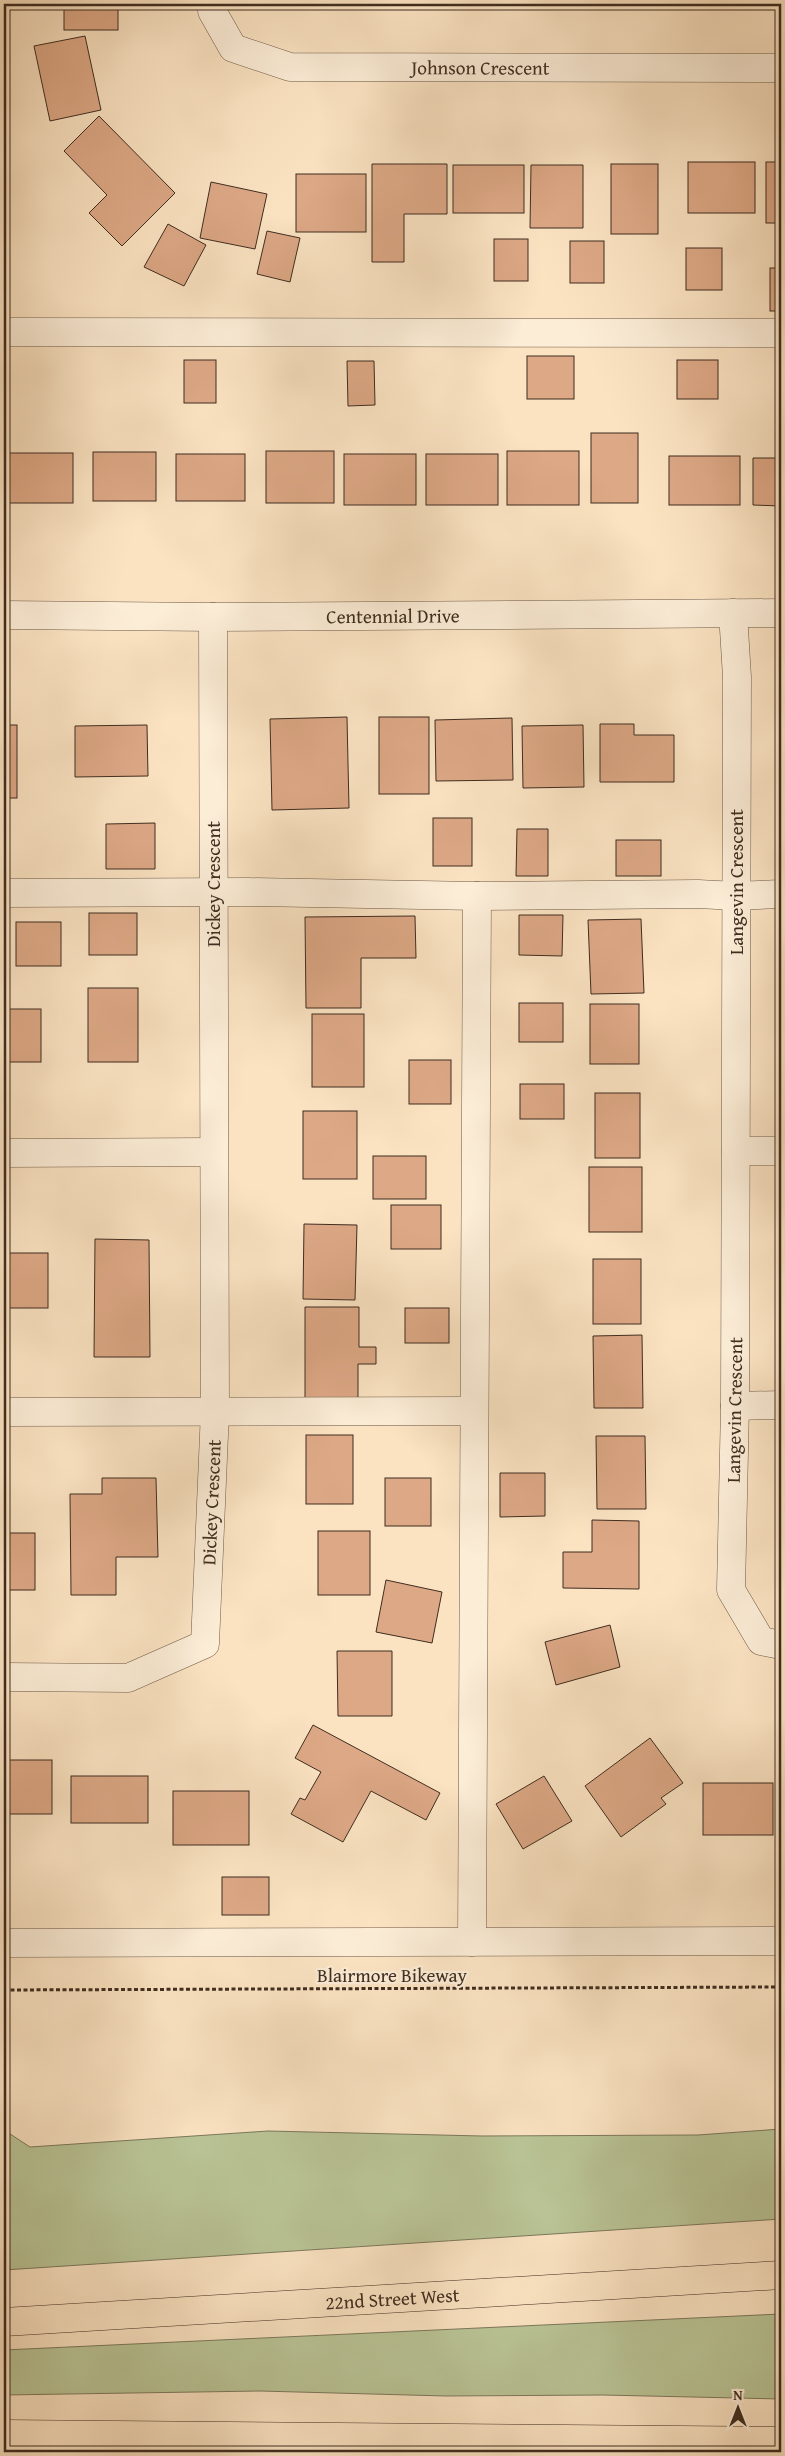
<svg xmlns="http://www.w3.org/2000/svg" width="785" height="2456" font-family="'Gentium Book Plus',serif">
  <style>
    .green { fill: #bac597; stroke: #7c795c }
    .building { fill: #dda886; stroke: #3f2d20 }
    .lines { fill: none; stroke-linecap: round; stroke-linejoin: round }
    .minor-casing { stroke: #6e5a48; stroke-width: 29 }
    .highway-casing { stroke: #3f2d20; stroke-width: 29 }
    .path { stroke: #3f2d20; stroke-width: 3; stroke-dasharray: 4 2.5; stroke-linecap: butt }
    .minor { stroke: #fcedd7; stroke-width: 28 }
    .highway { stroke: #fbe3c2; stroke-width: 28 }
    .labels { text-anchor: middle; stroke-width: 4.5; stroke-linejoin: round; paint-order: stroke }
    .street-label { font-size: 19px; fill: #3f2d20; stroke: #fcedd7 }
  </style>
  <rect width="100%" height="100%" fill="#fbe3c2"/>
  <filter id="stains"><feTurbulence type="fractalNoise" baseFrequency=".004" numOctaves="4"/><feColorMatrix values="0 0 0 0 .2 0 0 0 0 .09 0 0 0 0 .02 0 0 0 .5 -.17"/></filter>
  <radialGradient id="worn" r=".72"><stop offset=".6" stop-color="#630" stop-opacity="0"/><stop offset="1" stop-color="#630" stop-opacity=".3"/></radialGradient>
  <g class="green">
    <polygon points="781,2129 781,2219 4,2270 4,2130 30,2147 268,2131 482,2136 698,2135"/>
    <polygon points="781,2314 781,2399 603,2395 446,2396 260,2391 4,2395 4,2350"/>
  </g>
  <g class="building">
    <rect x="64" y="4" width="54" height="26"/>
    <polygon points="85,36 101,110 50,121 34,46"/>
    <polygon points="99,116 175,193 122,246 89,213 107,195 64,151"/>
    <rect x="688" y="162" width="67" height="51"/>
    <rect x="766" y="162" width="15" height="61"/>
    <polygon points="372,164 447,164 447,214 404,214 404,262 372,262"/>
    <rect x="611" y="164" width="47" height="70"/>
    <rect x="453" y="165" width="71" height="48"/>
    <polygon points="531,165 583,165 583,228 530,228"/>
    <rect x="296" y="174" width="70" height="58"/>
    <polygon points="211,182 267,194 255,249 200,238"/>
    <polygon points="168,224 206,245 184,286 144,267"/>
    <polygon points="267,231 300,238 290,282 257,274"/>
    <rect x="494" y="239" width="34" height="42"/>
    <rect x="570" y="241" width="34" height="42"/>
    <rect x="686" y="248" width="36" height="42"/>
    <rect x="770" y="268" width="11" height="43"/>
    <rect x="527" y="356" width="47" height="43"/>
    <rect x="184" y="360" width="32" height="43"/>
    <rect x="677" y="360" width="41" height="39"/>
    <polygon points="347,361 374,361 375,405 348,406"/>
    <rect x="591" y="433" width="47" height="70"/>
    <rect x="266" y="451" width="68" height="52"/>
    <rect x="507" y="451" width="72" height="54"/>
    <rect x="93" y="452" width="63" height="49"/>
    <rect x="5" y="453" width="68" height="50"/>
    <rect x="176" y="454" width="69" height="47"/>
    <rect x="344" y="454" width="72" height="51"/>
    <rect x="426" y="454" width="72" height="51"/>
    <rect x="669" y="456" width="71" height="49"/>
    <polygon points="753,458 781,458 781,506 753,505"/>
    <polygon points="347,717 349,808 272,810 270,719"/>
    <rect x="379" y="717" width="50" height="77"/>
    <polygon points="512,718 513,780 436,781 435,720"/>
    <polygon points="600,724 634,724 634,735 674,735 674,782 600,782"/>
    <rect x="4" y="725" width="13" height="73"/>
    <polygon points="147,725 148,776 75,777 75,726"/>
    <polygon points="583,725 584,787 523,788 522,726"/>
    <rect x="433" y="818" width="39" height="48"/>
    <polygon points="155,823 155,869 106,869 106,824"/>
    <polygon points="517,829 548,829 548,876 516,876"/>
    <rect x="616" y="840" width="45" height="36"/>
    <rect x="89" y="913" width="48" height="42"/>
    <polygon points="519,915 563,915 562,956 519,955"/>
    <polygon points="415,916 416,958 361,958 361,1008 306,1008 305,917"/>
    <polygon points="641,919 644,993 591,994 588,920"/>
    <rect x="16" y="922" width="45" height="44"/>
    <rect x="88" y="988" width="50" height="74"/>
    <rect x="519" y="1003" width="44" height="39"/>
    <rect x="590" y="1004" width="49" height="60"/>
    <rect x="4" y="1009" width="37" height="53"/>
    <rect x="312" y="1014" width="52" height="73"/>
    <rect x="409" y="1060" width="42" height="44"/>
    <rect x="520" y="1084" width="44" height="35"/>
    <rect x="595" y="1093" width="45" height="65"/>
    <rect x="303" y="1111" width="54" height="68"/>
    <rect x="373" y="1156" width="53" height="43"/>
    <rect x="589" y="1167" width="53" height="65"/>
    <rect x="391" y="1205" width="50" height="44"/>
    <polygon points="304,1224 357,1225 355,1300 303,1299"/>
    <polygon points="95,1239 149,1240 150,1357 94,1357"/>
    <rect x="4" y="1253" width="44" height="55"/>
    <rect x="593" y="1259" width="48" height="65"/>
    <polygon points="305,1307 359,1307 359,1347 376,1347 376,1364 358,1364 358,1398 305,1398"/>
    <rect x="405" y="1308" width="44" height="35"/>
    <polygon points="642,1335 643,1408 594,1408 593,1336"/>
    <rect x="306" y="1435" width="47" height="69"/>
    <polygon points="596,1436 645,1436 646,1509 597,1509"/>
    <polygon points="500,1473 545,1473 545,1516 500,1517"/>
    <polygon points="102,1478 156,1478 158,1557 116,1557 116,1595 71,1595 70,1494 102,1494"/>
    <rect x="385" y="1478" width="46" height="48"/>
    <polygon points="592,1520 639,1521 639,1589 563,1588 563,1552 592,1552"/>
    <rect x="318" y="1531" width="52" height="64"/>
    <rect x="4" y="1533" width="31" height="57"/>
    <polygon points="386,1580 442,1592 432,1643 376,1632"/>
    <polygon points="610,1625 620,1667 556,1685 545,1642"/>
    <polygon points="337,1651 392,1651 392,1716 338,1716"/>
    <polygon points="313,1725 440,1793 426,1820 371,1791 343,1842 291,1814 300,1798 305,1800 321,1772 295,1758"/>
    <polygon points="650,1738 683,1783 661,1798 666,1804 621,1837 585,1786"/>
    <rect x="4" y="1760" width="48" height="54"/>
    <rect x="71" y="1776" width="77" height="47"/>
    <polygon points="544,1776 572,1821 523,1849 496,1804"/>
    <rect x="703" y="1783" width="70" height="52"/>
    <rect x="173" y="1791" width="76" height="54"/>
    <rect x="222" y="1877" width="47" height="38"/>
  </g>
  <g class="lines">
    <g class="minor-casing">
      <g id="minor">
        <path id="s1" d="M 212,4 L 212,11 L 233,48 L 290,67 L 781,68"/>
        <polyline points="4,332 781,333"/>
        <polyline points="733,613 737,677 735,1406 731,1590 761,1641 781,1645"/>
        <path id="s2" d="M 4,615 L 213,617 L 781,613"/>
        <polyline points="4,893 248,892 477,896 698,894 736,896 781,894"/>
        <polyline points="736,1151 781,1151"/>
        <polyline points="4,1153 213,1152"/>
        <polyline points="735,1406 781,1405"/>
        <polyline points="4,1412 474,1411"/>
        <path id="s3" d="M 4,1677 L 128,1678 L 205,1644 L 215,1411 L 213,617"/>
        <polyline points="472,1942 477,896"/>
        <polyline points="4,1943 781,1941"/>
      </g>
    </g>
    <g class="highway-casing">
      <g id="highway">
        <path id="s4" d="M 4,2322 L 781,2275"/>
        <polyline points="4,2434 781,2441"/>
      </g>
    </g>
    <polyline class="path" points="4,1990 781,1987"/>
    <use href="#minor" class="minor"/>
    <use href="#highway" class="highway"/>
  </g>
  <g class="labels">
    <g class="street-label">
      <text dy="7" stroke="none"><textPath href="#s1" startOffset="300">Johnson Crescent</textPath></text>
      <text dy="7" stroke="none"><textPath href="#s2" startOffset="389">Centennial Drive</textPath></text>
      <text transform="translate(736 882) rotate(-90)" y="7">Langevin Crescent</text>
      <text transform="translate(213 884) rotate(-90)" y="7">Dickey Crescent</text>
      <text transform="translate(734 1410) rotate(-89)" y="7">Langevin Crescent</text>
      <text dy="7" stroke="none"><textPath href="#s3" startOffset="350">Dickey Crescent</textPath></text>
      <text x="392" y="1982">Blairmore Bikeway</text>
      <text dy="7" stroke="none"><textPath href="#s4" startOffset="389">22nd Street West</textPath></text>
    </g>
  </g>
  <rect width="785" height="2456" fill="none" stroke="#fbe3c2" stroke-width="20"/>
  <rect x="5" y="5" width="775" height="2446" fill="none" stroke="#3f2d20" stroke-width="2.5"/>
  <rect x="10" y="10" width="765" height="2436" fill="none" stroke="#3f2d20"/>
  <g transform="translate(738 2408)" stroke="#fcedd7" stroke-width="4" paint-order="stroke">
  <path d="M0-4L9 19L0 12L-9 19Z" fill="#3f2d20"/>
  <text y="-8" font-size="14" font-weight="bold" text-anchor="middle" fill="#3f2d20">N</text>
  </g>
  <rect width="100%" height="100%" filter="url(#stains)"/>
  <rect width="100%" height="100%" fill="url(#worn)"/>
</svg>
